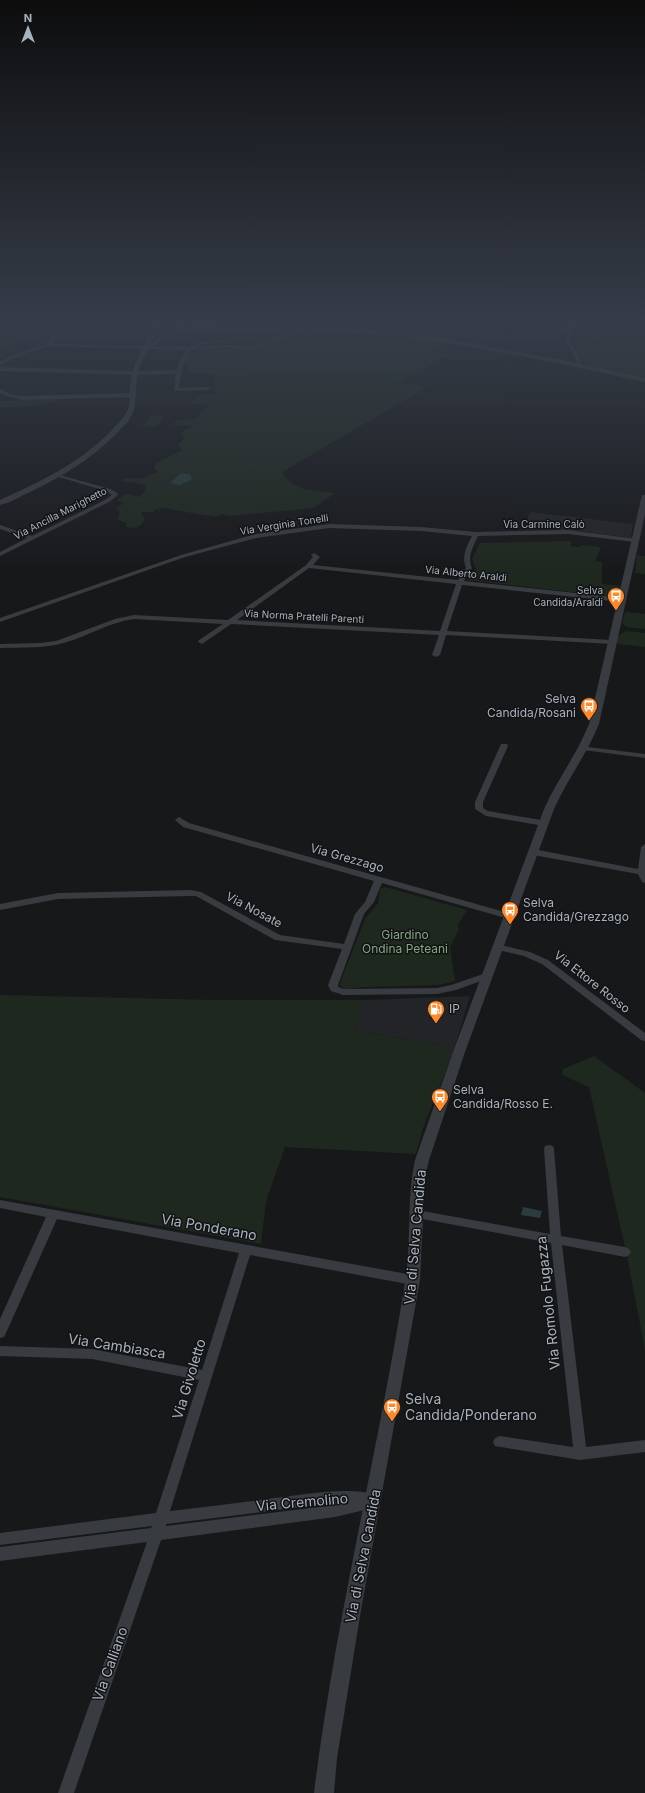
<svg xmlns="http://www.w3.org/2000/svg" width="645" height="1793" font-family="Inter,sans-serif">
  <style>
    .built { fill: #232427 }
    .green { fill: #1f281f }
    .water { fill: #2c3b3f }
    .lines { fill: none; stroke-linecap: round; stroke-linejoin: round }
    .minor { fill: #383b3f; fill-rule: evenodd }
    .tertiary { fill: #383b3f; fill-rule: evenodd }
    .labels { text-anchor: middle; stroke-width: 3; stroke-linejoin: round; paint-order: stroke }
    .far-street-label { font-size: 10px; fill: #a8b2bb; stroke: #121315 }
    .far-poi-label { font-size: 10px; fill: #a8b2bb; stroke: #121315; text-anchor: end }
    .poi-label { font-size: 12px; fill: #a8b2bb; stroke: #121315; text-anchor: start }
    .street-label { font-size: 12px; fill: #a8b2bb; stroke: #121315 }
    .park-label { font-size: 12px; fill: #84a87e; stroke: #121315 }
    .near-street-label { font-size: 14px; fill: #a8b2bb; stroke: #121315 }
    .near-poi-label { font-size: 14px; fill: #a8b2bb; stroke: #121315; text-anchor: start }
  </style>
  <rect width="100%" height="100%" fill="#17181a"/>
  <g class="built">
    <polygon points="530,512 633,524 631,538 572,530 523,530"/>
    <polygon points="470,996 453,1053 439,1045 355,1030 364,1000"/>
  </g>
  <g class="green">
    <path d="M 642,323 L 645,323 L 645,379 L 582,365 L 583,363 L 571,340 C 610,348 610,344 642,323 Z"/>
    <polygon points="0,331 26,332 27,332 22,341 6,345 0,345"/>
    <path d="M 301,332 L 328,332 L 325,341 L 357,343 L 373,333 L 447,343 L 431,352 L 451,354 L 397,383 L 429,386 L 282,472 C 292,492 315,490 335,493 L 314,508 L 229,516 L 222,514 L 216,517 L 163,508 L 154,510 L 154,512 L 142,512 L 141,514 L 145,519 L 141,525 L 135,528 L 126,527 L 126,523 L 117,519 L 120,512 L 116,508 L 124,503 L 118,501 L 118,499 L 127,494 L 139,497 L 145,491 L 146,486 L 143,484 L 122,481 L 122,480 C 129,475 138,481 145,477 C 149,476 152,473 158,473 L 154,468 L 156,463 L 183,450 L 178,446 L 178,444 L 184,439 L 181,432 L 194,426 C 187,424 178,428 173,424 L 178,420 L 195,419 L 202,411 L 207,409 L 208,406 L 202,404 L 192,404 L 195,396 L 216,394 L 214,374 L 187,373 L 190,366 L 184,363 L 186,355 L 205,348 L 236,346 L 255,348 L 290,333 Z"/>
    <polygon points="58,399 57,401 33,406 0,408 0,401"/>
    <polygon points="151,415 164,416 156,427 142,426"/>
    <polygon points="572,541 570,546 580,547 581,545 601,547 595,561 602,562 602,584 620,586 617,597 467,580 476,569 472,559 480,543"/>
    <polygon points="637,555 645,556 645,574 635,573"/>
    <polygon points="625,612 645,614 645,629 627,627 622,623"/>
    <polygon points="625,631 645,633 645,647 617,644 617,637"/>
    <polygon points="385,887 467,910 458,925 459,929 450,947 455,981 439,985 364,987 346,989 341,987 340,983 365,919 378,903 380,889"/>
    <polygon points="0,995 216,1000 364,1000 355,1030 439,1045 453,1053 423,1128 416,1154 285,1147 266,1201 261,1244 0,1197"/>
    <polygon points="594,1056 645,1093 645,1350 627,1256 589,1087 562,1075 563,1069"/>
  </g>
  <g class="water">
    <polygon points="181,473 190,474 192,478 191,480 180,485 170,483"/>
    <polygon points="523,1207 542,1211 540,1218 521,1215"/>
  </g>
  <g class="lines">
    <g class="minor">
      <path d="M 63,323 L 67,323 L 52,344 L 189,347 L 201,342 L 225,340 L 227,340 L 227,342 L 202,344 L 195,347 L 224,345 L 251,347 L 296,329 L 300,330 L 252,349 L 224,347 L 191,350 C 182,360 181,376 179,388 L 209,387 L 210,388 L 207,390 L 174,391 L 176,374 L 135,375 L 0,371 L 0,367 L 133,371 L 177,370 L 181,358 L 186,350 L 48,346 L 22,355 L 0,365 L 0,362 L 18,353 L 46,344 Z"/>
      <polygon points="90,323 150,324 164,328 199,327 201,328 199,329 164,330 150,326 92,324"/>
      <polygon points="326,323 331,323 324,329 313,331 311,330 320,327"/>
      <polygon points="534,323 543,323 570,327 572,323 576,323 570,341 581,361 580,366 575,365 577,361 566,341 569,330 536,324"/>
      <polygon points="0,389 13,395 23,396 133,393 136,395 133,397 23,400 10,397 0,393"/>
      <polygon points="56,474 110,489 116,492 118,495 109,502 0,556 0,552 27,538 0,529 0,525 32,536 105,500 112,495 106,491 56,476"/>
      <path d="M 329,524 L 421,527 L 476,532 L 568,530 L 637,539 L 637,541 L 635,542 L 568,534 L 478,536 C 473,547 467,557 472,568 L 464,581 L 622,598 L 625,600 L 622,602 L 462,585 L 447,631 L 612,640 L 616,642 L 612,644 L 446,635 L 440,655 L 436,657 L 432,655 L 439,635 L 231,624 L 202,644 L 198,642 L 199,640 L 223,624 L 134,619 C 110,622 90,635 67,642 C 46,649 22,647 0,648 L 0,644 L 40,643 L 56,641 L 115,619 L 134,615 L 228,620 L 306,565 L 313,557 L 311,555 L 314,553 L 320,557 L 313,565 L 458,580 L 466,568 C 461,556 467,546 472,536 L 421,531 L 329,528 L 256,538 L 185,557 L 0,622 L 0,618 L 181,555 L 256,534 ZM 309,568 L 456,584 L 440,631 L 237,620 Z"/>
      <polygon points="501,744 507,744 508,746 483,802 483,808 488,811 547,821 548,823 547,825 544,826 486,816 475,809 475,802"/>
      <polygon points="580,746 645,754 645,758 583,750 580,750 579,748"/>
      <polygon points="179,817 189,823 512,914 514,916 509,919 382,883 374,902 364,914 338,985 338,987 344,989 437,988 451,985 486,973 491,976 489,978 456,990 437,994 343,995 331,991 328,985 342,949 275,940 196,896 191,896 58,899 0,910 0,904 58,893 191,890 201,892 280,935 344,944 355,914 365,902 374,881 183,827 175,820"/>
      <polygon points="645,844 645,883 642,882 638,874 533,855 529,852 533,849 638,869 641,847"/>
      <polygon points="497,944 530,952 548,960 645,1033 645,1041 641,1040 542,964 524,956 494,949 492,947"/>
      <polygon points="549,1145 553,1146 554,1149 561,1236 625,1247 629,1249 631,1252 629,1255 625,1257 562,1245 586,1447 645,1440 645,1452 580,1460 495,1446 493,1442 495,1438 500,1436 573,1447 551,1243 417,1218 413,1217 411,1214 413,1211 417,1210 550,1234 544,1149 545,1146"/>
      <path d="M 0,1200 L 413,1275 L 417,1277 L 419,1280 L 417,1283 L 413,1285 L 250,1255 L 170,1511 C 205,1507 239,1503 274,1498 C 304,1495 350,1485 378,1496 L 380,1500 L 378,1504 L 369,1509 L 335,1517 L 161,1540 L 74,1793 L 58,1793 L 147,1542 L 0,1561 L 0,1547 L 151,1528 L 152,1526 L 0,1545 L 0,1533 L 156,1513 L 199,1380 L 92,1359 L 0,1356 L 0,1346 L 92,1349 L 202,1370 L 239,1253 L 57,1219 L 6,1333 L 4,1337 L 0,1338 L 0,1319 L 46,1217 L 0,1208 ZM 340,1504 L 335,1505 L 166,1526 L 166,1524 L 317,1505 Z"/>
    </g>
    <g class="tertiary">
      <path d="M 164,323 L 185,323 L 194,325 L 191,327 L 170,325 L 160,327 L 152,342 L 167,333 L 199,326 L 382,330 L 437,337 L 558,359 L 645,378 L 645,382 L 558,363 L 437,341 L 382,334 L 199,330 C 159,338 142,341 136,386 C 135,397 137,408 130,418 C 127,424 120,429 116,434 C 90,460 61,477 28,493 C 19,497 10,503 0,505 L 0,500 C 43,480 79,464 113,429 C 119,422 126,416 129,407 C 130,400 129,393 130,386 C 133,361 143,346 156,325 Z"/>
      <path d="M 642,495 L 645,495 L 645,514 L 599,724 C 587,754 567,780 554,809 L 465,1052 L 429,1160 L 425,1178 L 420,1280 L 360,1616 L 337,1758 L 334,1793 L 314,1793 C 335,1621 378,1453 405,1282 C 412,1242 406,1200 415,1160 L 453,1052 L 544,809 C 557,780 577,754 589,724 Z"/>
    </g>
  </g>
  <linearGradient id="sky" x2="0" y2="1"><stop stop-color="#0d0d0e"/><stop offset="0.56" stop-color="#363d49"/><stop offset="1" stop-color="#363d49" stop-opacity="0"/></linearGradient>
  <rect width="645" height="574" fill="url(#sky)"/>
  <defs>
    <g id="bus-pin" transform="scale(0.9)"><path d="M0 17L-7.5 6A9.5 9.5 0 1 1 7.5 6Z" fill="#ff892a" stroke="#121315"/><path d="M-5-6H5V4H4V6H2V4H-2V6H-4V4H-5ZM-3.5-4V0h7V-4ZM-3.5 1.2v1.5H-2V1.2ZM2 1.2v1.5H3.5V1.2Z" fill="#fff"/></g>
    <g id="fuel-pin" transform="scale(0.9)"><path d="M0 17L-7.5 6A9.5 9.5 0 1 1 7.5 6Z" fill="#ff892a" stroke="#121315"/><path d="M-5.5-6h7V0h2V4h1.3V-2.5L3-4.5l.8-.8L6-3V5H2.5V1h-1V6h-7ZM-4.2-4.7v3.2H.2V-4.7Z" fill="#fff"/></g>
  </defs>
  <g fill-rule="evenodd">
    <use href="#bus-pin" x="616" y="596"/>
    <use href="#bus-pin" x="589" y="706"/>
    <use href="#bus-pin" x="510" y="910"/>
    <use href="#fuel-pin" x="436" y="1009"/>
    <use href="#bus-pin" x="440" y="1097"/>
    <use href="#bus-pin" x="392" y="1407"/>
  </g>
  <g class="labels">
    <g class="far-street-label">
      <text transform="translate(60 513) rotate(-27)" y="4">Via Ancilla Marighetto</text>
      <text transform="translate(284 524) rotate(-9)" y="4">Via Verginia Tonelli</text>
      <text x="544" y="528">Via Carmine Calò</text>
      <text transform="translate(466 573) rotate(6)" y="4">Via Alberto Araldi</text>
      <text transform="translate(304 616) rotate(3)" y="4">Via Norma Pratelli Parenti</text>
    </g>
    <g class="far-poi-label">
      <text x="603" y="594">Selva<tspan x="603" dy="12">Candida/Araldi</tspan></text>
    </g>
    <g class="poi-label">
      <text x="576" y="703" text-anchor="end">Selva<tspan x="576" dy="14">Candida/Rosani</tspan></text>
      <text x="523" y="907">Selva<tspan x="523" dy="14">Candida/Grezzago</tspan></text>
      <text x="449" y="1013">IP</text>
      <text x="453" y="1094">Selva<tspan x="453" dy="14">Candida/Rosso E.</tspan></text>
    </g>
    <g class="street-label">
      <text transform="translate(347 858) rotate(16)" y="4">Via Grezzago</text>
      <text transform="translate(254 910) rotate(28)" y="4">Via Nosate</text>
      <text transform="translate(592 982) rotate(38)" y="4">Via Ettore Rosso</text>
    </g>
    <g class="park-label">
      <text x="405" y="939">Giardino<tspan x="405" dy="14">Ondina Peteani</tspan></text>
    </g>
    <g class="near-street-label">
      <text transform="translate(209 1227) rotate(10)" y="5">Via Ponderano</text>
      <text transform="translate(415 1237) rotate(-85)" y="5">Via di Selva Candida</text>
      <text transform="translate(548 1303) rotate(-96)" y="5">Via Romolo Fugazza</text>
      <text transform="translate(117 1346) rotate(9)" y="5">Via Cambiasca</text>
      <text transform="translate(189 1379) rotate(-73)" y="5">Via Givoletto</text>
      <text transform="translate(302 1502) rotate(-5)" y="5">Via Cremolino</text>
      <text transform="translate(363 1556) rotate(-79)" y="5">Via di Selva Candida</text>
      <text transform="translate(110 1664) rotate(-70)" y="5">Via Calliano</text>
    </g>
    <g class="near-poi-label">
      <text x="405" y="1404">Selva<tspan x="405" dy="16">Candida/Ponderano</tspan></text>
    </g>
  </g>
  <g transform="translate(28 28)" stroke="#121315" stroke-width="3" paint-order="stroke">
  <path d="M0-3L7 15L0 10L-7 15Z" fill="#a8b2bb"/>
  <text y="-6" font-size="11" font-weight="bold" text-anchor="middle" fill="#a8b2bb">N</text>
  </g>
</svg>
